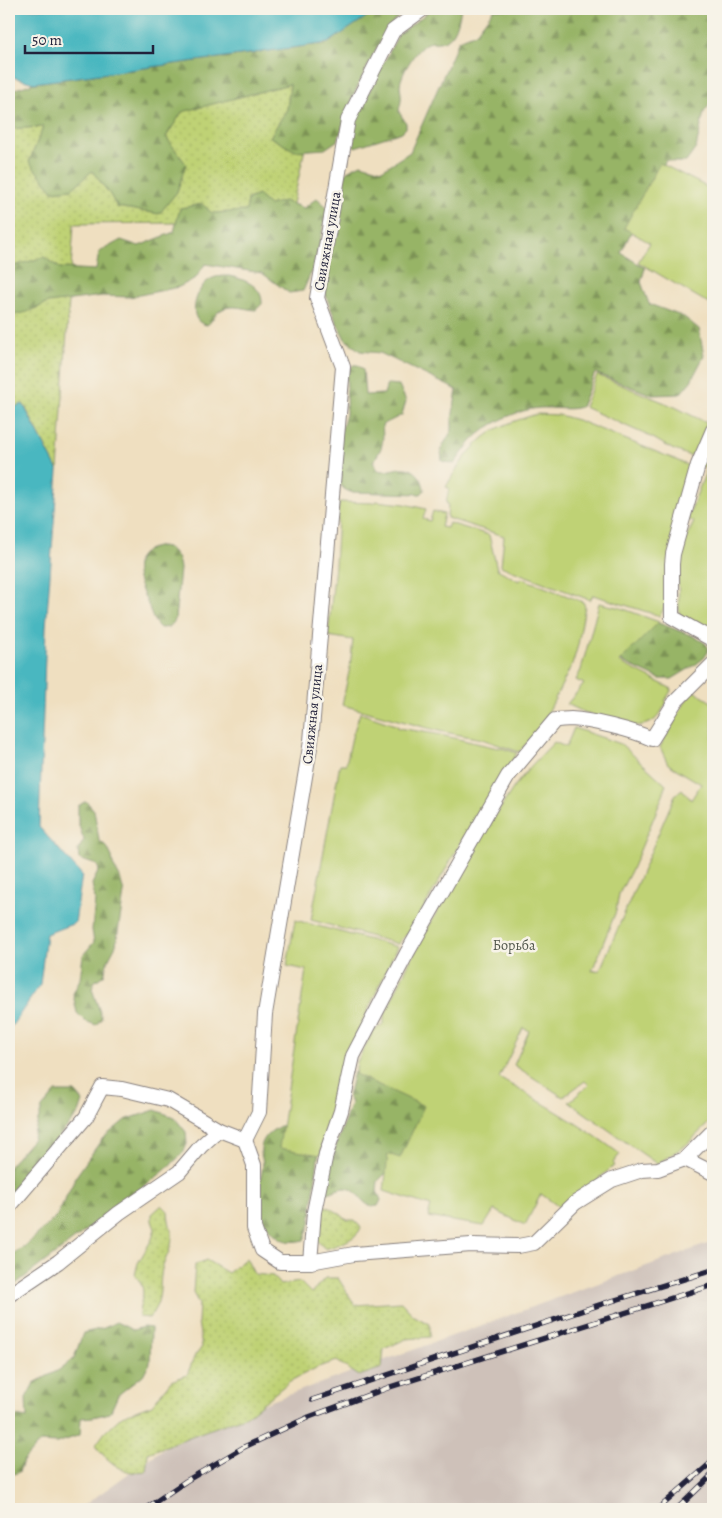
<svg xmlns="http://www.w3.org/2000/svg" width="722" height="1518" font-family="Alegreya,serif">
  <style>
    .railway { fill: #cec1b9 }
    .grass { fill: url(#grass-dots); stroke: #707a58 }
    .forest { fill: url(#forest-firs); stroke: #5c6b50 }
    .garden { fill: #bfd275; stroke: #707a58 }
    .water { fill: #48b7c0; stroke: #356c7e }
    .lines { fill: none; stroke-linecap: round; stroke-linejoin: round }
    .street-casing { stroke: #88807e; stroke-width: 16 }
    .street { stroke: #fff; stroke-width: 14 }
    .rail-casing { stroke: #22223b; stroke-width: 5.5 }
    .rail { stroke: #f7f3e8; stroke-width: 4; stroke-dasharray: 11; stroke-linecap: butt }
    .labels { text-anchor: middle; stroke-width: 5; stroke-linejoin: round; paint-order: stroke }
    .street-label { font-size: 14px; fill: #22223b; stroke: #f7f3e8 }
    .park-label { font-size: 14px; fill: #51574c; stroke: #f7f3e8 }
  </style>
  <defs>
    <pattern id="grass-dots" width="8" height="8" patternUnits="userSpaceOnUse" patternTransform="scale(1.25)"><rect width="8" height="8" fill="#bfd275"/><path d="M2 2h.1M6 6h.1" fill="none" stroke="#a4b466" stroke-width="1.8" stroke-linecap="round"/></pattern>
    <pattern id="forest-firs" width="22" height="20" patternUnits="userSpaceOnUse" patternTransform="scale(1.25)"><rect width="22" height="20" fill="#97b466"/><path d="M5 1l3.5 6h-7zM16 11l3.5 6h-7z" fill="#7b9255"/></pattern>
  </defs>
  <rect width="100%" height="100%" fill="#f7f3e8"/>
  <filter id="ink" filterUnits="userSpaceOnUse"><feTurbulence type="fractalNoise" baseFrequency=".02" numOctaves="2"/><feDisplacementMap in="SourceGraphic" scale="10" xChannelSelector="R" yChannelSelector="G"/><feConvolveMatrix kernelMatrix="1 2 1 2 8 2 1 2 1" color-interpolation-filters="sRGB"/></filter>
  <filter id="wash" filterUnits="userSpaceOnUse"><feTurbulence type="fractalNoise" baseFrequency=".0096" numOctaves="4" result="noise"/><feDisplacementMap in="SourceGraphic" scale="20" xChannelSelector="R" yChannelSelector="G"/><feGaussianBlur stdDeviation="1.12" result="paint"/><feColorMatrix in="noise" values="0 0 0 0 0 0 0 0 0 0 0 0 0 0 0 0 0 1.4 0 .05"/><feComposite in="paint" operator="in"/></filter>
  <g filter="url(#wash)">
    <rect width="100%" height="100%" fill="#efdfc0"/>
    <polygon class="railway" points="713,1242 713,1509 79,1509 188,1431"/>
    <g class="grass">
      <polygon points="328,43 289,222 74,224 58,471 24,405 9,409 9,94 34,83"/>
      <path d="M 162,1205 L 168,1211 C 168,1220 171,1227 172,1235 C 173,1247 165,1258 162,1269 C 158,1290 164,1298 149,1318 L 139,1317 C 139,1296 150,1294 135,1275 L 138,1263 L 152,1239 L 155,1229 L 152,1221 L 152,1214 Z"/>
      <path d="M 321,1205 L 324,1205 L 339,1213 L 347,1220 L 355,1220 L 361,1228 C 356,1240 337,1245 326,1249 L 322,1246 L 317,1240 Z"/>
      <path d="M 246,1258 L 254,1274 L 273,1276 L 280,1285 L 300,1282 L 311,1293 L 325,1278 L 338,1278 L 355,1305 L 401,1302 L 414,1316 L 430,1324 L 430,1337 L 406,1339 L 384,1349 L 382,1368 L 359,1376 L 337,1361 L 318,1367 L 290,1381 L 247,1416 L 197,1434 L 148,1453 L 146,1472 C 124,1476 109,1462 95,1446 L 105,1432 L 122,1416 L 152,1405 L 171,1381 L 187,1375 L 195,1355 L 202,1347 L 198,1322 L 199,1304 L 193,1293 L 195,1265 L 206,1260 L 228,1273 Z"/>
    </g>
    <g class="forest">
      <polygon points="378,9 408,9 394,21 375,51 353,96 338,140 325,149 295,151 270,137 287,109 290,84 182,112 166,137 186,164 177,192 159,214 117,207 109,193 92,171 72,189 53,191 29,162 43,127 9,129 9,91 34,83 328,43"/>
      <path d="M 432,9 L 461,9 C 458,22 456,40 439,42 C 433,43 430,41 424,45 C 415,51 401,74 400,85 C 400,90 402,95 401,100 C 401,104 399,107 399,112 L 406,123 L 406,128 L 402,132 L 355,147 L 351,141 L 353,123 L 398,35 Z"/>
      <path d="M 494,9 L 713,9 L 713,100 L 704,112 L 696,148 L 686,162 L 673,162 L 666,160 L 621,253 L 645,268 L 641,282 L 649,304 L 684,317 L 699,329 L 704,356 L 691,381 L 680,394 L 652,395 L 595,373 L 581,407 C 568,411 553,407 539,408 C 518,410 495,421 479,434 C 469,442 462,454 454,464 L 442,461 L 441,449 L 452,430 L 452,419 L 457,390 L 380,353 L 360,351 L 345,339 L 336,321 L 325,293 L 342,184 L 347,171 L 361,164 L 382,170 L 410,152 L 459,40 L 476,33 Z"/>
      <polygon points="258,195 269,205 284,201 304,208 317,198 328,208 314,266 303,291 289,293 262,273 205,264 196,278 179,287 130,297 102,296 48,303 27,312 9,316 9,271 11,267 44,257 60,268 96,270 99,252 121,240 139,246 174,232 180,208 202,204 212,213 246,211 248,199"/>
      <path d="M 229,276 C 244,279 263,286 262,304 L 256,310 C 242,309 229,302 217,313 C 213,317 212,322 207,325 C 185,322 196,288 209,280 C 215,276 222,276 229,276 Z"/>
      <path d="M 353,365 L 358,365 L 363,370 L 365,395 L 384,394 L 387,384 L 399,385 L 406,401 L 402,415 L 382,425 C 384,443 383,447 373,462 L 378,470 C 387,473 393,468 402,468 C 415,467 424,479 424,491 L 421,494 L 350,492 L 344,489 L 337,481 L 340,434 L 346,415 L 347,371 Z"/>
      <path d="M 162,546 C 174,548 179,558 180,569 L 175,620 C 171,627 168,628 160,628 C 151,620 151,610 146,600 C 135,576 127,551 162,546 Z"/>
      <polygon points="653,621 693,636 705,643 708,647 708,652 704,658 695,665 672,679 660,679 616,659"/>
      <polygon points="86,801 94,810 99,840 107,847 112,857 113,865 120,877 124,893 116,945 108,960 104,975 94,982 92,989 102,1018 96,1025 85,1021 77,1013 73,994 80,979 83,955 94,942 92,930 95,900 92,884 99,870 97,865 79,859 78,850 84,840 78,823 78,806"/>
      <path d="M 354,1072 L 441,1082 L 407,1152 L 378,1181 L 377,1191 L 381,1200 L 378,1206 C 361,1210 360,1187 344,1188 C 339,1188 333,1192 328,1193 L 324,1188 L 327,1172 L 351,1103 L 348,1097 Z"/>
      <polygon points="56,1092 75,1092 83,1101 79,1113 9,1194 9,1166 32,1140 42,1108"/>
      <polygon points="155,1110 174,1117 186,1132 187,1144 183,1153 164,1171 9,1289 9,1256 24,1247 56,1217 77,1175 102,1139 125,1120"/>
      <path d="M 302,1118 L 319,1150 L 310,1224 L 304,1240 C 277,1246 276,1233 259,1217 C 262,1204 258,1205 258,1194 C 258,1184 263,1173 263,1164 C 263,1160 261,1156 261,1153 C 259,1131 286,1123 302,1118 Z"/>
      <polygon points="116,1322 133,1330 143,1327 151,1328 150,1363 143,1375 118,1395 110,1413 93,1417 81,1418 80,1435 57,1443 40,1442 23,1461 19,1472 9,1476 9,1408 15,1416 27,1418 26,1398 34,1383 59,1370 74,1358 83,1333 104,1328"/>
    </g>
    <g class="garden">
      <polygon points="660,163 713,190 713,306 638,262 650,243 624,228"/>
      <polygon points="597,375 675,407 709,424 696,452 690,456 672,449 653,438 584,407"/>
      <path d="M 537,414 L 559,415 L 577,420 L 674,459 L 689,466 L 694,472 L 666,604 L 660,616 L 593,595 L 590,600 L 513,571 L 501,566 L 504,536 L 447,518 L 448,504 L 446,503 L 449,488 L 446,487 C 457,467 471,446 490,433 C 503,424 521,419 537,414 Z"/>
      <path d="M 713,438 L 713,627 C 703,633 685,620 679,613 L 678,567 L 681,548 L 694,522 L 687,519 L 707,469 L 701,466 Z"/>
      <polygon points="375,501 405,504 426,509 423,519 430,521 433,511 444,514 441,527 447,528 449,523 489,535 497,569 519,581 521,578 583,602 585,606 578,645 573,662 541,727 519,752 482,739 439,731 342,705 350,667 353,640 328,636 335,565 339,502 375,503"/>
      <path d="M 599,603 L 621,608 L 659,622 L 619,662 L 672,689 L 665,701 L 667,702 C 663,709 659,717 653,721 C 632,735 587,714 567,704 L 584,684 L 576,680 L 581,670 Z"/>
      <path d="M 692,690 L 713,703 L 713,1064 L 706,1074 L 713,1080 L 713,1119 L 686,1145 L 657,1164 L 569,1102 L 589,1085 L 585,1081 L 563,1097 L 514,1065 L 529,1031 L 523,1028 L 499,1078 C 541,1102 582,1125 620,1154 L 613,1163 L 615,1165 L 562,1209 L 541,1194 L 525,1225 L 494,1210 L 484,1226 L 428,1217 L 431,1206 L 384,1191 L 388,1154 L 400,1158 L 424,1106 L 355,1074 L 357,1062 L 373,1031 L 384,1024 L 384,1016 L 408,965 L 456,877 L 514,787 L 531,766 L 554,742 L 566,747 L 574,728 L 621,744 L 666,785 L 664,789 L 664,793 L 633,867 L 619,894 L 616,911 L 592,971 L 600,970 L 675,795 L 682,789 L 691,800 L 701,784 L 668,764 L 660,747 Z"/>
      <polygon points="360,713 398,726 398,728 436,734 498,748 499,747 517,753 468,830 410,932 401,939 398,944 311,920 340,764 346,764 352,737"/>
      <polygon points="295,920 397,947 348,1054 342,1085 320,1155 279,1148 306,970 287,966"/>
    </g>
    <g class="water">
      <polygon points="9,9 378,9 328,43 34,83 9,76"/>
      <polygon points="23,404 58,471 46,627 39,827 82,875 75,923 46,934 40,985 9,1030 9,409"/>
    </g>
  </g>
  <g filter="url(#ink)">
    <g class="lines">
      <g class="street-casing">
        <g id="street">
          <polyline points="713,430 698,465 673,554 672,564 672,617 713,640"/>
          <polyline points="245,1140 259,1112 265,1014 311,741 343,367 317,298 348,120 393,31 423,9"/>
          <path d="M 245,1140 L 254,1165 L 254,1228 L 262,1250 L 280,1262 L 310,1262 L 314,1212 L 326,1154 L 341,1111 L 353,1056 L 407,953 L 508,776 L 555,720 C 560,720 565,719 571,719 C 591,720 633,730 652,739 L 675,702 L 713,664"/>
          <polyline points="685,1159 713,1173"/>
          <polyline points="9,1207 86,1117 102,1087 122,1089 168,1100 219,1130 245,1140"/>
          <polyline points="310,1262 354,1254 471,1245 518,1246 534,1243 575,1203 612,1180 642,1170 658,1169 685,1159 713,1131"/>
          <polyline points="9,1295 58,1262 119,1213 179,1172 201,1146 219,1130"/>
        </g>
      </g>
      <use href="#street" class="street"/>
      <g class="rail-casing">
        <g id="rail">
          <polyline points="312,1400 599,1305 713,1270"/>
          <polyline points="145,1509 186,1481 244,1447 309,1417 390,1387 713,1285"/>
          <polyline points="658,1509 713,1461"/>
          <polyline points="677,1509 713,1474"/>
        </g>
      </g>
      <use href="#rail" class="rail"/>
    </g>
  </g>
  <g class="labels">
    <g class="street-label">
      <text transform="translate(327 241) rotate(-80)" y="5">Свияжная улица</text>
      <text transform="translate(312 714) rotate(-84)" y="5">Свияжная улица</text>
    </g>
    <g class="park-label">
      <text x="514" y="950">Борьба</text>
    </g>
  </g>
  <rect width="722" height="1518" fill="none" stroke="#f7f3e8" stroke-width="30"/>
  <path d="M25 45v8h128v-8" fill="none" stroke="#22223b" stroke-width="2.5"/>
  <text x="32" y="45" font-size="15" fill="#22223b" stroke="#f7f3e8" stroke-width="4" paint-order="stroke">50 m</text>
</svg>
